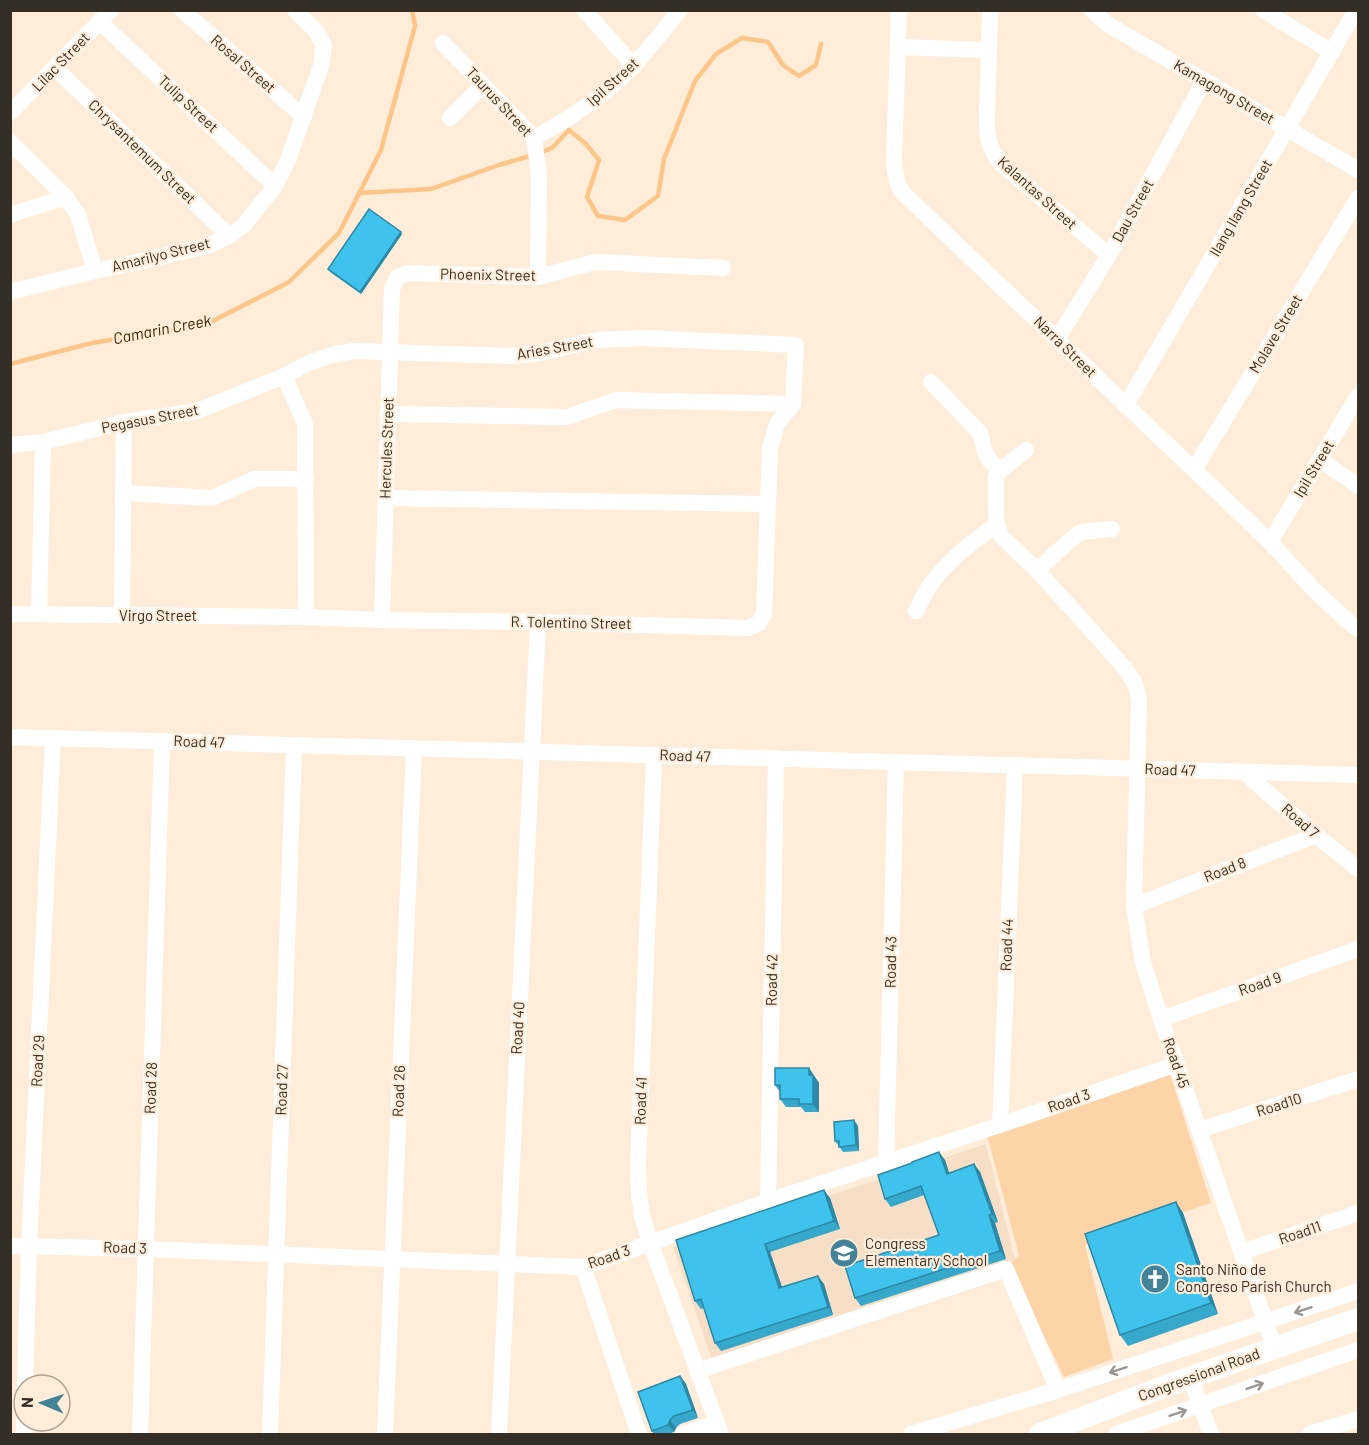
<svg xmlns="http://www.w3.org/2000/svg" width="1369" height="1445" font-family="Barlow,sans-serif">
  <style>
    .built { fill: #f6dfc6 }
    .green { fill: #fcd4a8 }
    .lines { fill: none; stroke-linecap: round; stroke-linejoin: round }
    .stream { stroke: #fdc689; stroke-width: 4.5 }
    .minor { stroke: #fff; stroke-width: 16 }
    .secondary { stroke: #fff; stroke-width: 22 }
    .wall { fill: #36a8cb }
    .shaded-wall { fill: #2c88a5 }
    .building { fill: #3fc3ec; stroke: #2c88a5; stroke-width: 1.5 }
    .oneway { stroke: #9a9693 }
    .labels { text-anchor: middle; stroke-width: 4.5; stroke-linejoin: round; paint-order: stroke }
    .street-label { font-size: 15px; fill: #342e27; stroke: #ffedda }
    .poi-label { font-size: 15px; fill: #342e27; stroke: #ffedda; text-anchor: start }
    .water-label { font-size: 16px; font-style: italic; fill: #3e2400; stroke: #ffedda }
  </style>
  <rect width="100%" height="100%" fill="#ffedda"/>
  <polygon class="built" points="986,1144 1015,1259 712,1360 673,1247"/>
  <polygon class="green" points="1170,1074 1211,1203 1085,1245 1113,1359 1064,1377 1009,1265 1019,1255 987,1135"/>
  <g class="lines">
    <g class="stream">
      <polyline points="359,193 431,189 499,165 537,154 552,148 569,130 586,144 599,160 587,197 598,216 625,220 658,196 664,159 695,81 716,54 742,38 768,42 783,65 799,76 816,65 821,44"/>
      <polyline points="10,364 92,343 207,324 289,282 339,233 381,150 415,26 412,10"/>
    </g>
    <g class="minor">
      <polyline points="182,10 304,117"/>
      <polyline points="584,10 634,66"/>
      <path d="M 899,10 L 894,160 C 895,173 896,184 904,194 L 1270,542 L 1314,590 L 1353,626 L 1358,629"/>
      <path d="M 990,10 L 987,119 C 987,139 989,148 1001,164 L 1109,255"/>
      <polyline points="1092,10 1107,24 1358,170"/>
      <polyline points="1263,10 1332,52"/>
      <polyline points="100,22 275,186"/>
      <polyline points="443,43 534,138 539,175 538,277"/>
      <polyline points="898,47 989,50"/>
      <polyline points="55,68 229,236"/>
      <polyline points="10,113 111,10"/>
      <polyline points="450,118 483,85"/>
      <path d="M 534,138 C 571,118 607,95 635,64 C 651,47 665,28 680,10"/>
      <polyline points="10,142 66,197 78,215 95,271"/>
      <polyline points="10,215 66,197"/>
      <polyline points="10,292 95,271 147,260 210,245 229,236 244,225 275,186 288,160 321,66 324,45 316,31 295,10"/>
      <polyline points="1057,339 1109,255 1204,81"/>
      <polyline points="284,376 305,424 306,617"/>
      <polyline points="931,382 980,433 986,455 990,461 1001,470"/>
      <polyline points="1126,405 1356,10"/>
      <polyline points="388,414 567,417 616,400 793,404"/>
      <polyline points="10,445 43,442 124,422 197,411 284,376 309,363 331,355 354,351 513,356 541,353 597,340 641,338 796,345 793,404 777,424 770,448 764,614 759,623 749,628 538,622 382,620 306,617 10,614"/>
      <polyline points="1026,450 1001,470 996,476 996,514 997,524 1001,536 1037,570 1125,668 1135,684 1139,699 1134,906 1143,963 1161,1019 1274,1347"/>
      <polyline points="1320,460 1358,486"/>
      <polyline points="1194,470 1358,198"/>
      <polyline points="123,493 212,498 254,479 306,479"/>
      <polyline points="385,498 767,504"/>
      <polyline points="1270,542 1358,396"/>
      <polyline points="1037,570 1074,537 1081,532 1112,529"/>
      <path d="M 916,611 C 920,604 923,596 927,590 C 945,562 971,543 997,524"/>
      <polyline points="39,614 43,442"/>
      <polyline points="122,616 124,422"/>
      <polyline points="382,620 392,289 397,277 408,273 538,277 595,262 723,268"/>
      <polyline points="10,737 1358,775"/>
      <polyline points="654,755 638,1167 639,1194 642,1216 650,1242 721,1434"/>
      <polyline points="1244,772 1316,835 1358,869"/>
      <polyline points="1134,906 1316,835"/>
      <polyline points="1161,1019 1358,949"/>
      <polyline points="1000,1125 1015,765"/>
      <polyline points="1199,1130 1358,1079"/>
      <polyline points="886,1163 896,762"/>
      <polyline points="768,1201 776,758"/>
      <polyline points="10,1246 146,1249 583,1267 768,1201 1000,1125 1177,1064"/>
      <polyline points="1242,1252 1358,1213"/>
      <polyline points="583,1267 639,1434"/>
      <polyline points="697,1371 1006,1269 1058,1390"/>
      <polyline points="1190,1377 1211,1434"/>
      <polyline points="25,1385 29,1246 53,738"/>
      <polyline points="24,1434 24,1421"/>
      <polyline points="140,1434 162,741"/>
      <polyline points="270,1434 294,745"/>
      <polyline points="385,1434 414,748"/>
      <polyline points="499,1434 538,622"/>
      <polyline points="684,1434 716,1423"/>
      <polyline points="911,1434 1058,1390 1358,1291"/>
      <polyline points="1116,1434 1358,1350"/>
      <polyline points="1310,1434 1358,1419"/>
    </g>
    <polyline class="secondary" points="1040,1434 1174,1383 1358,1319"/>
  </g>
  <g class="wall">
    <polygon points="402,234 361,294 330,272 328,269"/>
    <polygon points="809,1068 819,1083 819,1112 805,1112 801,1107 786,1107 780,1099 780,1092 775,1085"/>
    <polygon points="858,1126 859,1151 843,1152 835,1141"/>
    <polygon points="945,1160 949,1173 974,1164 980,1172 998,1222 995,1223 1006,1259 861,1306 855,1298 939,1235 924,1195 891,1207 885,1199 912,1163"/>
    <polygon points="830,1198 840,1229 770,1252 782,1287 824,1284 833,1315 721,1351 715,1343 704,1308 701,1309 695,1301 676,1240"/>
    <polygon points="1176,1202 1183,1213 1218,1314 1128,1346 1120,1335"/>
    <polygon points="680,1376 686,1384 698,1418 680,1424 676,1428 674,1432 668,1434 654,1434 652,1431"/>
  </g>
  <g class="shaded-wall">
    <polygon points="401,232 402,234 361,294 360,292"/>
    <polygon points="809,1068 819,1083 819,1112 813,1104 809,1075"/>
    <polygon points="854,1120 858,1126 859,1151 856,1145"/>
    <polygon points="939,1152 945,1160 952,1182 947,1174"/>
    <polygon points="974,1164 980,1172 998,1222 992,1214"/>
    <polygon points="824,1190 830,1198 840,1229 834,1221"/>
    <polygon points="1176,1202 1183,1213 1218,1314 1211,1303"/>
    <polygon points="989,1215 995,1223 1006,1259 1000,1251"/>
    <polygon points="765,1244 770,1252 785,1296 779,1288"/>
    <polygon points="818,1276 824,1284 833,1315 828,1307"/>
    <polygon points="680,1376 686,1384 698,1418 693,1410"/>
    <polygon points="670,1420 676,1428 674,1432 668,1425"/>
  </g>
  <g class="building">
    <polygon points="369,209 401,232 360,292 328,269"/>
    <polygon points="775,1068 809,1068 809,1075 813,1076 813,1104 799,1104 799,1099 780,1099 780,1085 775,1085"/>
    <polygon points="854,1120 856,1145 839,1147 839,1141 835,1141 834,1122"/>
    <polygon points="939,1152 947,1174 974,1164 992,1214 989,1215 1000,1251 855,1298 845,1266 939,1235 921,1186 885,1199 878,1175 912,1163 912,1162"/>
    <polygon points="824,1190 834,1221 765,1244 779,1288 818,1276 828,1307 715,1343 701,1299 695,1301 676,1240"/>
    <polygon points="1176,1202 1211,1303 1120,1335 1085,1234"/>
    <polygon points="680,1376 693,1410 674,1416 670,1420 668,1425 652,1431 638,1392"/>
  </g>
  <defs><path id="oneway-shaft" d="M-6 0H5M1.5-3L5.5 0L1.5 3" fill="none" stroke-width="1.6" stroke-linecap="round" stroke-linejoin="round" transform="scale(1.5)"/></defs>
  <g class="oneway">
    <use href="#oneway-shaft" transform="translate(1303 1310) rotate(162)"/>
    <use href="#oneway-shaft" transform="translate(1118 1370) rotate(162)"/>
    <use href="#oneway-shaft" transform="translate(1255 1386) rotate(-19)"/>
    <use href="#oneway-shaft" transform="translate(1178 1413) rotate(-19)"/>
  </g>
  <defs>
    <g id="school-disc" transform="scale(1.5)"><circle r="9.5" fill="#448297" stroke="#ffedda"/><path d="M0-5L7-2L0 1L-7-2ZM-4 1L0 2.5L4 1V4Q0 6-4 4Z" fill="#fff"/></g>
    <g id="church-disc" transform="scale(1.5)"><circle r="9.5" fill="#448297" stroke="#ffedda"/><path d="M-1.2-6h2.4v3.5h3.3v2.4h-3.3V6h-2.4V-.1h-3.3v-2.4h3.3Z" fill="#fff"/></g>
  </defs>
  <g fill-rule="evenodd">
    <use href="#school-disc" x="844" y="1253"/>
    <use href="#church-disc" x="1155" y="1279"/>
  </g>
  <g class="labels">
    <g class="street-label">
      <text transform="translate(61 62) rotate(-46)" y="5">Lilac Street</text>
      <text transform="translate(243 64) rotate(41)" y="5">Rosal Street</text>
      <text transform="translate(613 82) rotate(-42)" y="5">Ipil Street</text>
      <text transform="translate(1224 92) rotate(30)" y="5">Kamagong Street</text>
      <text transform="translate(499 102) rotate(47)" y="5">Taurus Street</text>
      <text transform="translate(188 104) rotate(43)" y="5">Tulip Street</text>
      <text transform="translate(142 152) rotate(44)" y="5">Chrysantemum Street</text>
      <text transform="translate(1037 193) rotate(42)" y="5">Kalantas Street</text>
      <text transform="translate(1241 208) rotate(-60)" y="5">Ilang Ilang Street</text>
      <text transform="translate(1133 211) rotate(-61)" y="5">Dau Street</text>
      <text transform="translate(161 255) rotate(-14)" y="5">Amarilyo Street</text>
      <text transform="translate(488 275) rotate(1)" y="5">Phoenix Street</text>
      <text transform="translate(1276 334) rotate(-59)" y="5">Molave Street</text>
      <text transform="translate(1065 347) rotate(44)" y="5">Narra Street</text>
      <text transform="translate(555 348) rotate(-10)" y="5">Aries Street</text>
      <text transform="translate(150 419) rotate(-11)" y="5">Pegasus Street</text>
      <text transform="translate(387 448) rotate(-88)" y="5">Hercules Street</text>
      <text transform="translate(1314 469) rotate(-59)" y="5">Ipil Street</text>
      <text x="158" y="621">Virgo Street</text>
      <text transform="translate(571 623) rotate(1)" y="5">R. Tolentino Street</text>
      <text transform="translate(199 742) rotate(2)" y="5">Road 47</text>
      <text transform="translate(685 756) rotate(2)" y="5">Road 47</text>
      <text transform="translate(1170 770) rotate(2)" y="5">Road 47</text>
      <text transform="translate(1300 821) rotate(41)" y="5">Road 7</text>
      <text transform="translate(1225 870) rotate(-21)" y="5">Road 8</text>
      <text transform="translate(1007 945) rotate(-88)" y="5">Road 44</text>
      <text transform="translate(891 962) rotate(-89)" y="5">Road 43</text>
      <text transform="translate(772 980) rotate(-89)" y="5">Road 42</text>
      <text transform="translate(1260 984) rotate(-19)" y="5">Road 9</text>
      <text transform="translate(518 1028) rotate(-87)" y="5">Road 40</text>
      <text transform="translate(38 1061) rotate(-87)" y="5">Road 29</text>
      <text transform="translate(1176 1063) rotate(71)" y="5">Road 45</text>
      <text transform="translate(151 1088) rotate(-88)" y="5">Road 28</text>
      <text transform="translate(282 1090) rotate(-88)" y="5">Road 27</text>
      <text transform="translate(399 1091) rotate(-88)" y="5">Road 26</text>
      <text transform="translate(641 1101) rotate(-88)" y="5">Road 41</text>
      <text transform="translate(1069 1101) rotate(-19)" y="5">Road 3</text>
      <text transform="translate(1279 1105) rotate(-18)" y="5">Road10</text>
      <text transform="translate(1300 1233) rotate(-19)" y="5">Road11</text>
      <text transform="translate(125 1248) rotate(2)" y="5">Road 3</text>
      <text transform="translate(609 1257) rotate(-19)" y="5">Road 3</text>
      <text transform="translate(1199 1375) rotate(-20)" y="5">Congressional Road</text>
    </g>
    <g class="poi-label">
      <text x="865" y="1249">Congress<tspan x="865" dy="17">Elementary School</tspan></text>
      <text x="1176" y="1275">Santo Niño de<tspan x="1176" dy="17">Congreso Parish Church</tspan></text>
    </g>
    <g class="water-label">
      <text transform="translate(162 329) rotate(-11)" y="6">Camarin Creek</text>
    </g>
  </g>
  <rect width="1369" height="1445" fill="none" stroke="#342e27" stroke-width="24"/>
  <g transform="translate(42 1403) rotate(272)"><circle r="28" fill="#ffedda" stroke="#aea192" stroke-width="1.5"/>
  <path d="M0-4.5L10 22L0 15L-10 22Z" fill="#448297"/>
  <text y="-9" font-size="16" font-weight="bold" text-anchor="middle" fill="#342e27">N</text>
  </g>
</svg>
